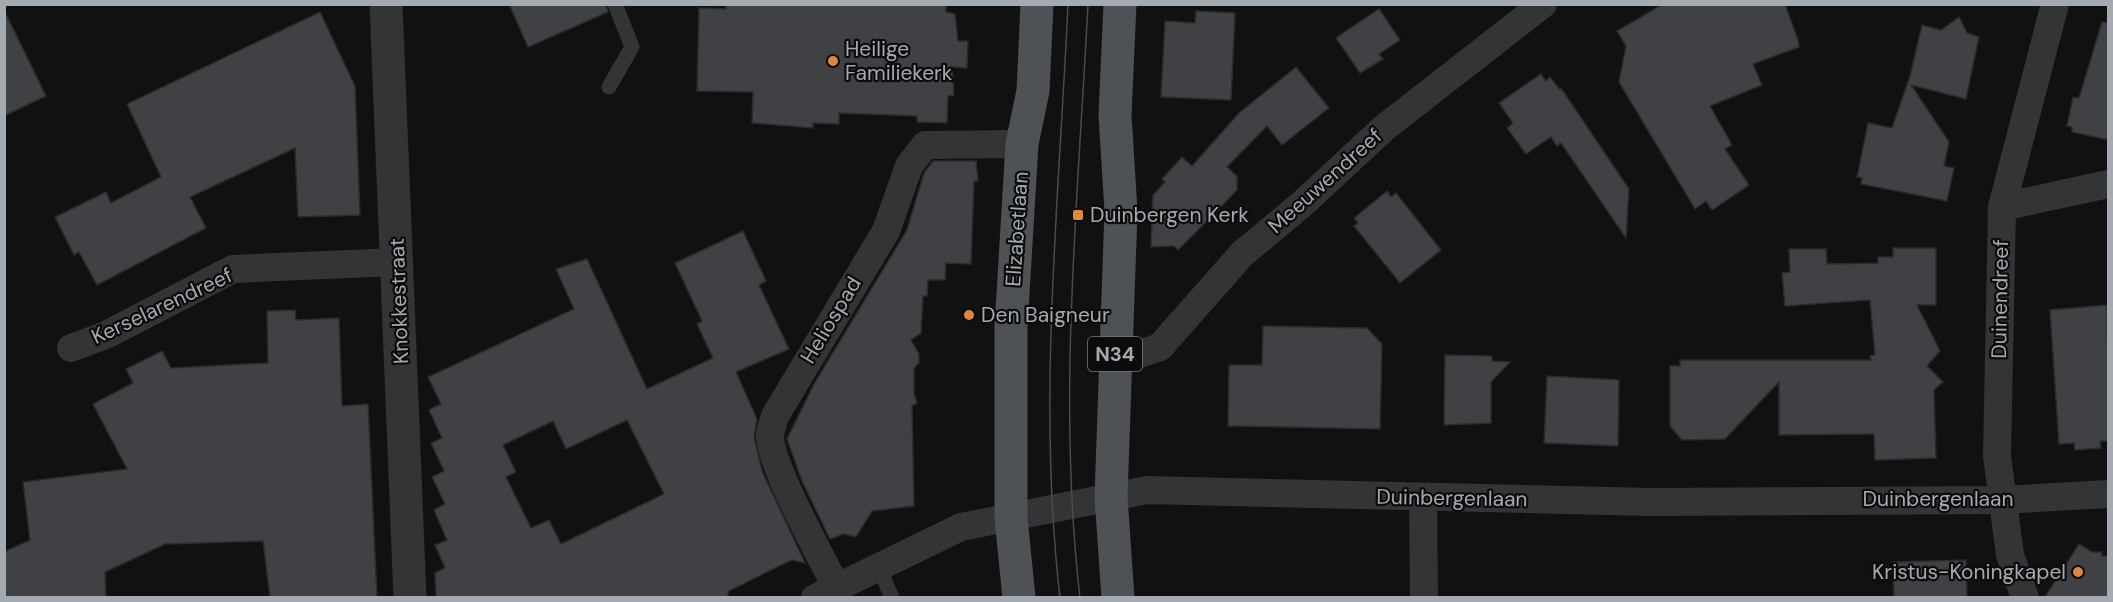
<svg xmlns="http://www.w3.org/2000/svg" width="2113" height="602" font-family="'DM Sans',sans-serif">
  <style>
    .building { fill: #404145; stroke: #2b2b2e; stroke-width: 1.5; fill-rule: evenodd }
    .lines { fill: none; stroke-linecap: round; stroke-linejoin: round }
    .service { stroke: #323436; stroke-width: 15 }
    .minor { stroke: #323436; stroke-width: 28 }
    .tertiary { stroke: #323436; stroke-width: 33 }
    .primary { stroke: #4e5155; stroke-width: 33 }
    .tram { stroke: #494c4f; stroke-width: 1.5 }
    .poi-dot { fill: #e0873b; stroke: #0c0c0d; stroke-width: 2 }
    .labels { text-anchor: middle; stroke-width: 4.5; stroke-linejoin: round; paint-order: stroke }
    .shield { fill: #0c0c0d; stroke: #767b80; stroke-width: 1.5 }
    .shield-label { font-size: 20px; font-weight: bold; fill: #a3aab1 }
    .poi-label { font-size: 21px; fill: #a3aab1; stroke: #0c0c0d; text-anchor: start }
    .street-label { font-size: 21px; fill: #a3aab1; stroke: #0c0c0d }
  </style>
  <rect width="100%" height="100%" fill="#111112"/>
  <g class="building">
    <polygon points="509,4 606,4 608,12 528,47"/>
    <polygon points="726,4 946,4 946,12 955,14 958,41 968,41 967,68 952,67 954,95 948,96 947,123 917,122 917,116 839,113 839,124 813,123 813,128 752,123 753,92 697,91 699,8 726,9"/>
    <polygon points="1663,4 1785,4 1798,40 1799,47 1753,64 1762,85 1710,106 1732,145 1725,149 1749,185 1712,210 1706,201 1695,209 1619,82 1626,46 1617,31"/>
    <polygon points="1379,9 1400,40 1379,54 1383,59 1360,73 1336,38"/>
    <polygon points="4,10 46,96 4,116"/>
    <polygon points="1196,11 1235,13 1231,100 1161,97 1165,21 1195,23"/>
    <polygon points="320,12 355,86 360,215 298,217 295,148 190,197 206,228 97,285 79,252 74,255 55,217 106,192 111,203 161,177 127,104"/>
    <polygon points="1959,17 1967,33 1979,37 1966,99 1911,85 1949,142 1944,166 1954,168 1947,201 1861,184 1862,178 1857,177 1868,123 1892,128 1910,76 1922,25 1941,30"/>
    <polygon points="2102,22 2109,23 2109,140 2072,132 2072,127 2067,126 2073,97 2079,98"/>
    <polygon points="1296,67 1329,108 1282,145 1267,126 1227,167 1237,176 1237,190 1216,212 1178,250 1174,246 1151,247 1153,195 1165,182 1162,179 1182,157 1192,166 1239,113"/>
    <polygon points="1541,74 1546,81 1550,77 1560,90 1561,88 1629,189 1626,238 1561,143 1557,146 1551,137 1526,154 1507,128 1513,123 1499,103"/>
    <polygon points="933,161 976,161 978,181 974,181 971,264 946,263 945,280 928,280 927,296 923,296 921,333 911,340 919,354 919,363 914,368 914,393 917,403 912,406 914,506 872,511 856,537 844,534 830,539 802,481 787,439 814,384 907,230 924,173"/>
    <polygon points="1387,191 1391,197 1396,193 1441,250 1400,283 1354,226 1358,223 1354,218"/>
    <path d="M 743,231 L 766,281 L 759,285 L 789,349 L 736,372 L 757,419 L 754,436 L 762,471 L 805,563 L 792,560 L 779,566 L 729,591 L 727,597 L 436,597 L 435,573 L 445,568 L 435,545 L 447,540 L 434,510 L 445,504 L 432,477 L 444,471 L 431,443 L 442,438 L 429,410 L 441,404 L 428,377 L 574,309 L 556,269 L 587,259 L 647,389 L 713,358 L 697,324 L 702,321 L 675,263 ZM 627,420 L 664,494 L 561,544 L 549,520 L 531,528 L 506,477 L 516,472 L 503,445 L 553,421 L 566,449 Z"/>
    <polygon points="1893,248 1936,248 1936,305 1917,305 1940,351 1927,366 1943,382 1934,390 1936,458 1875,460 1874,434 1779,435 1779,382 1725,439 1682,440 1670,426 1670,366 1680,366 1680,360 1871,360 1870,356 1875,355 1870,300 1785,306 1782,273 1790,272 1789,249 1826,249 1827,264 1878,263 1878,257 1893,257"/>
    <polygon points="2107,305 2109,441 2100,441 2101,448 2075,450 2074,443 2059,444 2050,310"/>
    <polygon points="295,310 296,320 339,318 342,406 368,404 377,597 270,597 263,541 165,544 105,572 106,597 4,597 4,552 30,540 23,482 127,469 93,404 133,383 126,369 162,351 171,368 268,363 267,311"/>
    <polygon points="1263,326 1367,328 1382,344 1380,429 1228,426 1229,365 1262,365"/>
    <polygon points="1445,355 1492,356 1492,361 1510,362 1491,382 1491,423 1444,425"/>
    <polygon points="1547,376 1619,380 1618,446 1544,443"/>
    <polygon points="2079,544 2092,552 2102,552 2102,556 2109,556 2109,597 2045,597"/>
    <polygon points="1966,560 1967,597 1894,597 1893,562"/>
  </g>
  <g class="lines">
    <g class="service">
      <polyline points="609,87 632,47 615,4"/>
      <polyline points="879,567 892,598"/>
    </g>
    <g class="minor">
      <polyline points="2002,207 2108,184"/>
      <polyline points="71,348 106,335 233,269 397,262"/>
      <polyline points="1115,356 1133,356 1160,347 1242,254 1302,204 1384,128 1543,4"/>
      <polyline points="1423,498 1424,598"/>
      <path d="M 836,587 C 821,556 769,464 770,434 C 771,429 773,422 775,416 L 886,231 L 909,166 L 925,145 L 1022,144"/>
      <polyline points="815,598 961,527 1147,490 1651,502 2001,500 2108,494"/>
      <polyline points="2025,598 2010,555 1997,456 2002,207 2055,4"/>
    </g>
    <polyline class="tertiary" points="386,4 410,598"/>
    <g class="primary">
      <polyline points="1019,598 1011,518 1011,327 1022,144 1033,91 1037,4"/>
      <polyline points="1118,598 1111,497 1121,211 1115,115 1120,4"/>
    </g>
    <g class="tram">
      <path d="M 1060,598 C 1037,400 1059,202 1068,4"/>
      <path d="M 1080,598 C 1057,401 1078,201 1088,4"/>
    </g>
  </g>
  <g class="poi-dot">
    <circle cx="833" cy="61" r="6"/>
    <rect x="1072" y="209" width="12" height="12" rx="3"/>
    <circle cx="969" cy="315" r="6"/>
    <circle cx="2078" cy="572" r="6"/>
  </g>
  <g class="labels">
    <rect class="shield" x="1088" y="337" width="54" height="34" rx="4.5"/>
    <g class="shield-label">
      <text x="1115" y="361">N34</text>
    </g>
    <g class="poi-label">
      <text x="845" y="56">Heilige<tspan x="845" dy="24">Familiekerk</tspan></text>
      <text x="1090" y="222">Duinbergen Kerk</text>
      <text x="981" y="322">Den Baigneur</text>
      <text x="2066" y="579" text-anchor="end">Kristus-Koningkapel</text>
    </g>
    <g class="street-label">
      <text transform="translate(1325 181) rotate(-42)" y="7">Meeuwendreef</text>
      <text transform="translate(1017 229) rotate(-86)" y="7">Elizabetlaan</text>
      <text transform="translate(2000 299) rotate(-89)" y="7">Duinendreef</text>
      <text transform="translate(399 301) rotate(-92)" y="7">Knokkestraat</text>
      <text transform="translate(162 306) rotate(-25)" y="7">Kerselarendreef</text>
      <text transform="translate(831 320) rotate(-59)" y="7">Heliospad</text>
      <text transform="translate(1452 498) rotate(1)" y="7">Duinbergenlaan</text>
      <text x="1938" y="506">Duinbergenlaan</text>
    </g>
  </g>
  <rect width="2113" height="602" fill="none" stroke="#a3aab1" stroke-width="12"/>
</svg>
